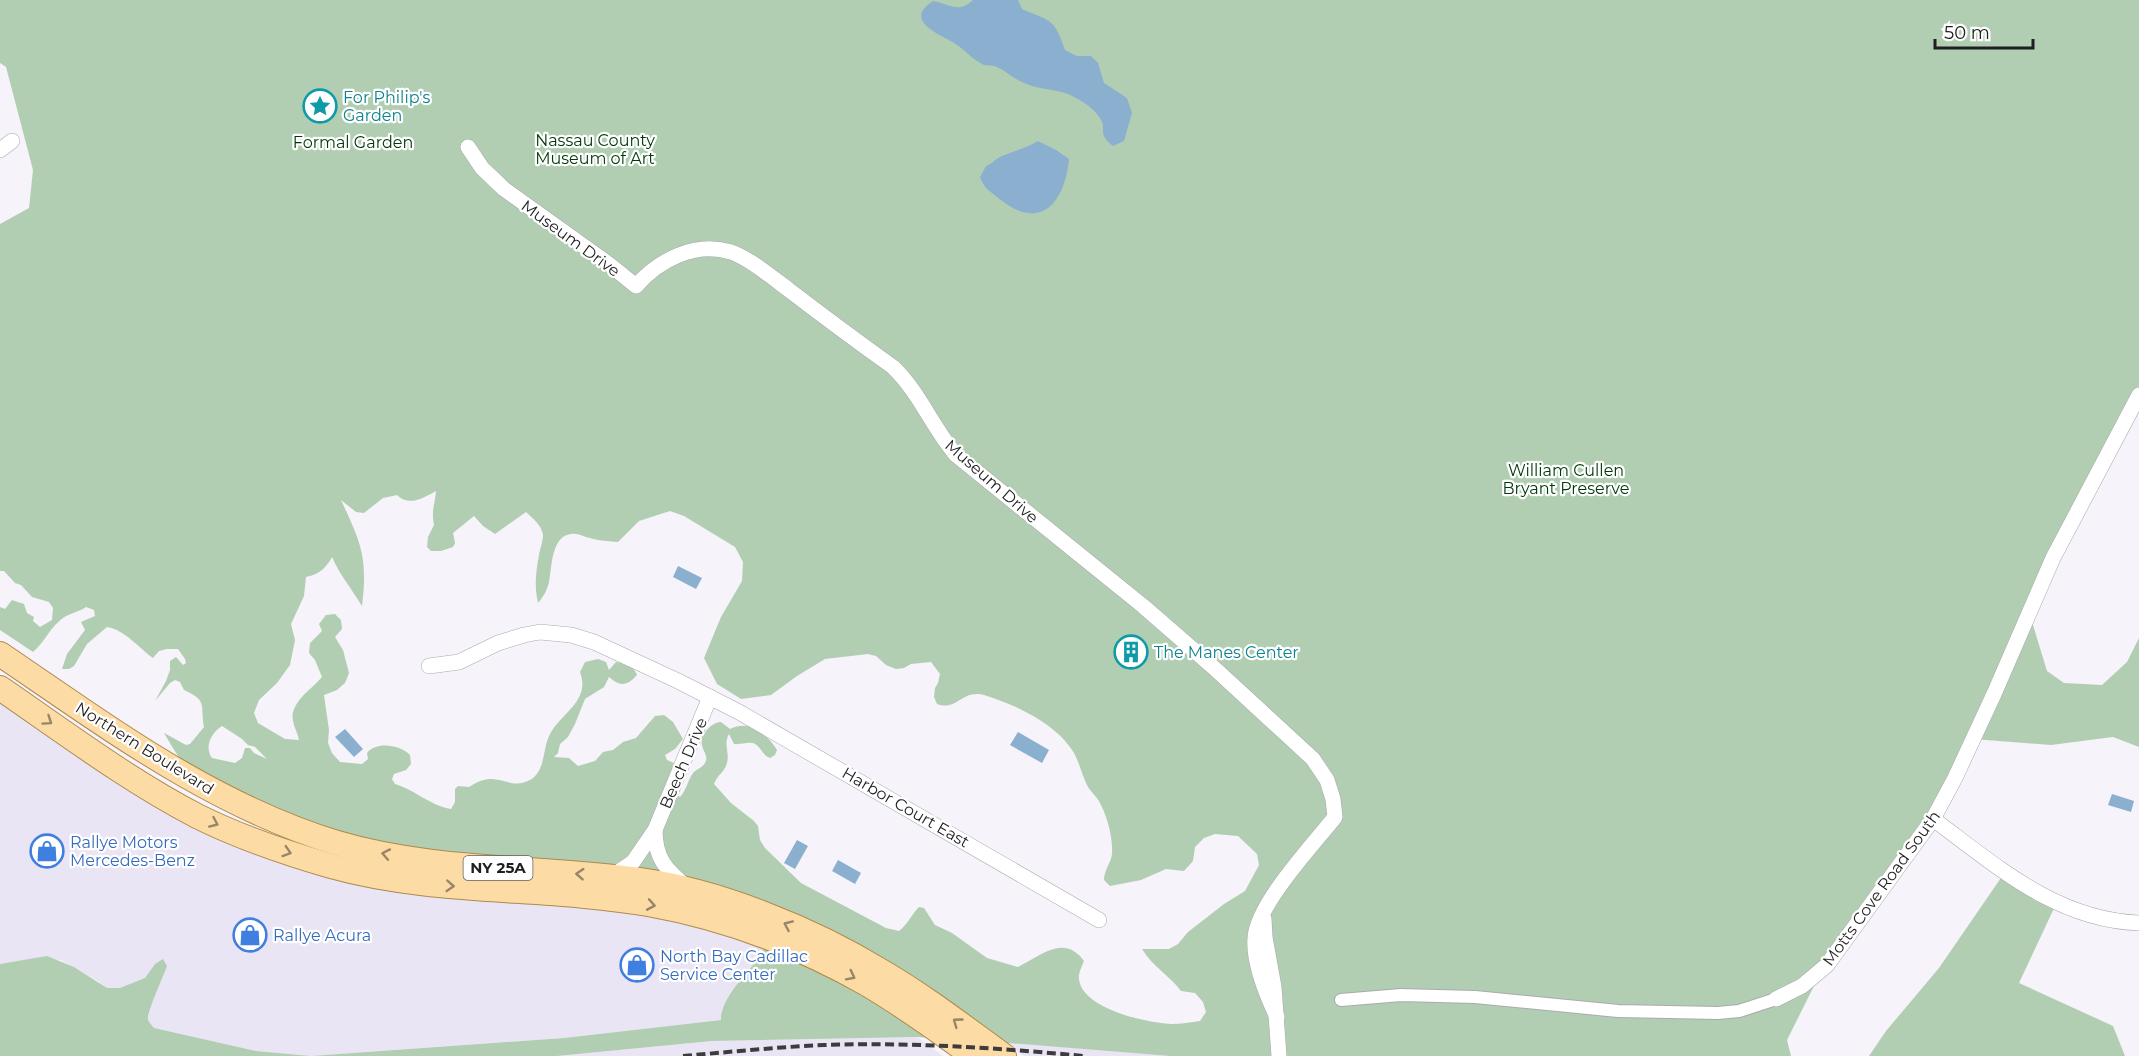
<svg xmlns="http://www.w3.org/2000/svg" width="2139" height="1056" font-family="Montserrat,sans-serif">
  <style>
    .built { fill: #eae5f4 }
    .green { fill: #b2ceb2; fill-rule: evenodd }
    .water { fill: #8bafcf }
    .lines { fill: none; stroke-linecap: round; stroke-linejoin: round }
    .pedestrian-casing { stroke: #aba9b0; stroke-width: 14 }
    .minor-casing { stroke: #aba9b0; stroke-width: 16 }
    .primary-casing { stroke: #ad8a4e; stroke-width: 26 }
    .pedestrian { stroke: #fff; stroke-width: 12 }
    .minor { stroke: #fff; stroke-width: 15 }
    .primary { stroke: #fcdca4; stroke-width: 24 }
    .rail { stroke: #3d3b3e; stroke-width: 4; stroke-dasharray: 9 4.5; stroke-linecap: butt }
    .oneway { stroke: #998669 }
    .labels { text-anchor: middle; stroke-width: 4.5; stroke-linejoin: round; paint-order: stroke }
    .shield { fill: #fff; stroke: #626263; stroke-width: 1.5 }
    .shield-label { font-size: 15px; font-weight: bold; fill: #1f1e20 }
    .culture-label { font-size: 16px; fill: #0d838f; stroke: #fff; text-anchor: start }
    .park-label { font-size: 16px; fill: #00370a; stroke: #fff }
    .street-label { font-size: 16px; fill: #1f1e20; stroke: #fff }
    .shop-label { font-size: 16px; fill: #366cbe; stroke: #fff; text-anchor: start }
  </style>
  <rect width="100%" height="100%" fill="#f6f3fb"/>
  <g class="built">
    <polygon points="0,688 255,842 552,893 770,938 721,1020 564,1038 311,1056 256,1051 153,1028 98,981 61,960 32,959 0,964"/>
    <polygon points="917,1037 943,1056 557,1056 712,1041"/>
    <polygon points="1006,1042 1170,1056 1024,1056"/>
  </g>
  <g class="green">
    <path d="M 0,0 L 2139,0 L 2139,395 L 2029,612 L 2047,671 L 2064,683 L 2102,685 L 2127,662 L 2139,638 L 2139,747 L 2113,737 L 2051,745 L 1973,739 L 1955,778 L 1826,962 L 1787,1040 L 1791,1056 L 1170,1056 L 984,1041 L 874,966 L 355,847 L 251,798 L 249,794 C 231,788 208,784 192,772 C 180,762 172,746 164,733 L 186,745 L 190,744 L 204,727 C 200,704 208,701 184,690 L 180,682 L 175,680 L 170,683 L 155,701 L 166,681 L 170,670 L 170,661 L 176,657 L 183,665 L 186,663 L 185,659 L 178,649 L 167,649 L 159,651 L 153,658 C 139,648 125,630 107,627 L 87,644 L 74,666 L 69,669 L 62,669 L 67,654 L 85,630 L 81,622 L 95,616 L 94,610 L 86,607 C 79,612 70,613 63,618 C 50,627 45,642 33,652 L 0,630 L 0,607 L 5,609 L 12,600 L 24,604 L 27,613 L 34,617 L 33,621 L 40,627 L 52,620 L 53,608 L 49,602 L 32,597 L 21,585 L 15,583 L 4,571 L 0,571 L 0,224 L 29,208 L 33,170 L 6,67 L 0,63 ZM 436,491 C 435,505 431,510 434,525 L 428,537 L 427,547 L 431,551 L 441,551 L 453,547 L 455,543 L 453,533 L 474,516 L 483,526 L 495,534 L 526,512 C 532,518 542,525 543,535 C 543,541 540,549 539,555 C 536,571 534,586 538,603 C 543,597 547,591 549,582 C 552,568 551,536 571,534 C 578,533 584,537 590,538 C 599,541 609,541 618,542 L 639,521 L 670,511 L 684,516 L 735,547 L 743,562 L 742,581 L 721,617 L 704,658 L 717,684 L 741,699 L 771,695 L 797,676 L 825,659 L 868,654 L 876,656 L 886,665 L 896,669 L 904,668 L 911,664 L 931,662 L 940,674 L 938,683 L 935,688 L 934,697 L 937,704 C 958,712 962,687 987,696 C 1018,706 1057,724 1074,753 C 1080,764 1082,776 1088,787 C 1092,793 1098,798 1101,805 C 1108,819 1113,839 1112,854 C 1111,863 1104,870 1104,880 L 1110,886 L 1141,880 L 1166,869 L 1184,871 L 1193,861 L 1195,847 L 1204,838 L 1215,834 L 1238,836 L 1257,854 L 1259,865 L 1245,891 L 1224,904 L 1188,932 L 1178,944 L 1169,949 L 1142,949 C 1153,967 1169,975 1181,991 L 1195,993 L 1203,1002 L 1206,1012 L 1200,1021 C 1191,1022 1181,1024 1172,1024 C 1147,1023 1082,1009 1079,979 C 1078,974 1082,966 1084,961 C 1064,934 1042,955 1018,967 L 987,958 L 952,933 L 935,925 L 924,908 L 919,907 C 911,915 909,923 899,931 L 886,928 L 801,883 L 765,848 L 760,840 L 758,826 L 754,821 L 731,803 L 714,784 C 717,775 725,772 727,763 C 730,752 723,745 729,734 L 734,744 C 741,745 749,741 755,744 C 762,748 762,755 770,758 L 775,755 L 777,750 C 766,733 750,719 730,729 L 721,722 C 712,722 699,735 702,745 C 703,752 709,756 705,763 C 702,768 697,769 694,772 C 688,778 687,790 680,797 L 677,795 L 676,764 L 667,760 L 665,755 L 675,749 L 683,739 L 673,722 L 664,715 L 655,716 L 636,738 L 623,742 L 613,750 L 603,752 L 595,761 L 578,766 L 569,758 L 554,757 L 558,753 L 560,744 L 568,737 L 575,724 L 585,699 L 604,687 L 609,677 C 620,687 627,686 637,675 C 634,666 625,663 616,662 L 609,670 L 606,662 L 598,659 L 585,662 L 580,672 C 591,701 561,713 550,734 C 542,749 546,771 530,780 C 507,792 498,767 469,787 L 458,786 L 455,789 L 455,802 L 451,809 C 431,806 415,790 395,784 L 392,779 L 394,774 L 406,770 L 411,764 L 410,755 C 400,745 377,741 367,753 L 368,759 L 362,764 L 340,762 L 332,753 L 328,743 L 329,730 L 324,695 L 337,690 L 345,683 L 349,673 L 343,650 L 335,637 L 342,629 L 341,620 L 335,614 L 326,615 L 319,624 L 322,631 L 310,643 L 309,653 L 315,660 L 322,677 C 312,689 289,703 293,721 C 294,727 298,734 299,740 L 285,739 L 258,723 L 254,713 L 259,700 L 277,683 L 290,665 L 295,640 L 291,624 L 304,596 L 306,577 C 320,574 326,568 332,557 C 338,572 353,591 362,606 C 368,557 361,543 341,500 L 356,512 L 364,513 L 383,498 L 397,495 C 409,507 423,498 436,491 ZM 222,726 L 242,739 L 248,745 L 255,747 L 267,759 L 254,753 L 250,748 L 245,748 L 242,758 L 235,763 L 212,758 C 204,747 211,733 222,726 Z"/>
    <polygon points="2005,872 2056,904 2019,983 2113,1026 2125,1056 1869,1056 1886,1031 1939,968"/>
    <path d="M 770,938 L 948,1039 L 917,1037 L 712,1041 L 557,1056 L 0,1056 L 0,964 L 47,956 L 74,967 L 107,988 L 120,988 L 145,978 L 155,964 L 163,959 L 167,966 C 164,975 146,1014 148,1020 C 149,1023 152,1025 154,1028 L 256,1051 L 311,1056 L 564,1038 L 721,1020 C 720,1000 746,974 758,959 C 762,952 766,944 770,938 Z"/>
  </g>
  <g class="water">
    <path d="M 973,0 L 1018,0 L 1022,9 C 1052,22 1054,18 1065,50 L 1077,56 L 1091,56 L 1098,63 L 1104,83 L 1127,98 L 1132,113 L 1124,141 L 1113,146 C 1110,144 1105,139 1104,136 C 1102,132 1104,127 1102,122 C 1097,111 1087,104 1076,98 C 1060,88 1041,91 1024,83 C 1014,79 1006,71 997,67 C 993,65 988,66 984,65 C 973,60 964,49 954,43 C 940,34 902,21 933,1 C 950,4 958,14 973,0 Z"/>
    <path d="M 1038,141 L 1056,150 L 1069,159 C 1065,202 1041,232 1001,200 C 991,192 984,189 980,177 L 986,166 C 992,164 996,158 1002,156 C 1014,151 1026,148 1038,141 Z"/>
    <polygon points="678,566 702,578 696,589 673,577"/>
    <polygon points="345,729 363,749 354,757 335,737"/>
    <polygon points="1018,732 1049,750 1042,763 1010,745"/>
    <polygon points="2112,794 2134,801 2131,812 2108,805"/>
    <polygon points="797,840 808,846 795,869 784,863"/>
    <polygon points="838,860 861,873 855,884 832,871"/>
  </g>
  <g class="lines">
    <g class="pedestrian-casing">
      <polyline id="pedestrian" points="1341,1000 1401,995 1475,997 1618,1011 1718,1013 1739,1011 1776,999"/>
    </g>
    <g class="minor-casing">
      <g id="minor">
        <path d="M 468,147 L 482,168 L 504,189 L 610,265 L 636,286 C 659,260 695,241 731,252 C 749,258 773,278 789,290 C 823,316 858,342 893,367 C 920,393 932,427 956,455 L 1143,606 L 1212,666 L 1313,759 L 1327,780 L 1333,799 L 1335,817 C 1313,845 1257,904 1255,938 C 1253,962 1267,996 1277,1017"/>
        <polyline points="0,150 12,141"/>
        <polyline points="429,666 459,662 498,643 524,635 540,632 571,635 594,642 678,681 739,712 1099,920"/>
        <path d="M 1933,819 C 1997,866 2056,920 2139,923"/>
        <path d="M 655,830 C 655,858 666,870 687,887"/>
        <polyline points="611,877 633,862 655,830 710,697"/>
        <polyline points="1264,919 1265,937 1274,987 1279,1056"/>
        <polyline points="1776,999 1802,986 1827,965 1933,819 1955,778 1994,694 2053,558 2139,395"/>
      </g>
    </g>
    <g class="primary-casing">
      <g id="primary">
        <path d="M 0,654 C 108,727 210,804 337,843 C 435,872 538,866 639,880 C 719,891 812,929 881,971 C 924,996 964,1027 1004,1056"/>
        <path d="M 0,688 C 64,732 128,780 197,816 C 239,837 286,853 331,866 C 435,895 543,886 648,904 C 726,918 800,946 867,984 C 904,1006 939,1031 973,1056"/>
      </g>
    </g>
    <use href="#pedestrian" class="pedestrian"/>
    <use href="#minor" class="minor"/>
    <use href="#primary" class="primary"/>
    <path class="rail" d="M 683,1056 C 730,1052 777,1047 824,1045 C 911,1042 998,1048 1084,1056"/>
  </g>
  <defs><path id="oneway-chevron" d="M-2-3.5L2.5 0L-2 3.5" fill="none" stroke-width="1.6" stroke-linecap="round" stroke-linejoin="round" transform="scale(1.5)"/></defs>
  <g class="oneway">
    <use href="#oneway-chevron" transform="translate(48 721) rotate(34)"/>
    <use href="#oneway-chevron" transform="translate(214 823) rotate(24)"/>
    <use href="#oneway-chevron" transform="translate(287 852) rotate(18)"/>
    <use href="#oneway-chevron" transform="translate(386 854) rotate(-169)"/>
    <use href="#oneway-chevron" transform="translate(580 874) rotate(-176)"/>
    <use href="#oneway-chevron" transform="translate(450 886) rotate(4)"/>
    <use href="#oneway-chevron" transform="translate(651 905) rotate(10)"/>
    <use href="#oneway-chevron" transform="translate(788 925) rotate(-156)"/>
    <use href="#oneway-chevron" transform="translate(851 976) rotate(27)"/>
    <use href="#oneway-chevron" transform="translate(957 1022) rotate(-144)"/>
  </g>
  <defs>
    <g id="sight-ring" transform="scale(1.725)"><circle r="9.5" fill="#fff" stroke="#0f9aa8" stroke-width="1.5"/><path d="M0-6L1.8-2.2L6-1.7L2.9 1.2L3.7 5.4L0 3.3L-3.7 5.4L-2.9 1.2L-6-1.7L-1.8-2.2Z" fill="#0f9aa8"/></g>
    <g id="building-ring" transform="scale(1.725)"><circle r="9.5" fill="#fff" stroke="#0f9aa8" stroke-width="1.5"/><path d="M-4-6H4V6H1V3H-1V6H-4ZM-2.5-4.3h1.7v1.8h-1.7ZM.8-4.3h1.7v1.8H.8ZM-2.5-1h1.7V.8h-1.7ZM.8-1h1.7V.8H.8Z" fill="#0f9aa8"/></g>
    <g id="shop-ring" transform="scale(1.725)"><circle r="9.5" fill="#fff" stroke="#3f7fe0" stroke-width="1.5"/><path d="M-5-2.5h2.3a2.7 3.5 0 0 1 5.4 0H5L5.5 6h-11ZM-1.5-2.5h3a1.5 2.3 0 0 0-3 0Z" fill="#3f7fe0"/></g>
  </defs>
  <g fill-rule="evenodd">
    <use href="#sight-ring" x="320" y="106"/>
    <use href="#building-ring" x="1131" y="652"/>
    <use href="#shop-ring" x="47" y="851"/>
    <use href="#shop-ring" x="250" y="935"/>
    <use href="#shop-ring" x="637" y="965"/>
  </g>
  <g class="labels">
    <rect class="shield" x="463.5" y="856" width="69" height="24" rx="4.5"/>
    <g class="shield-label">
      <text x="498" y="873">NY 25A</text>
    </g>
    <g class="culture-label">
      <text x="343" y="103">For Philip's<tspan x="343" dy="18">Garden</tspan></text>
      <text x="1154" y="658">The Manes Center</text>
    </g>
    <g class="park-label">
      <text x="595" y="146">Nassau County<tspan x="595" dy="18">Museum of Art</tspan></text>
      <text x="353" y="148">Formal Garden</text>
      <text x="1566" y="476">William Cullen<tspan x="1566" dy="18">Bryant Preserve</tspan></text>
    </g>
    <g class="street-label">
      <text transform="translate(571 238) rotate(36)" y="6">Museum Drive</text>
      <text transform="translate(992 481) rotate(41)" y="6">Museum Drive</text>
      <text transform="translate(145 748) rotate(32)" y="6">Northern Boulevard</text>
      <text transform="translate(683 763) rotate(-67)" y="6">Beech Drive</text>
      <text transform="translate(906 807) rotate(30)" y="6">Harbor Court East</text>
      <text transform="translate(1881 888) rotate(-54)" y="6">Motts Cove Road South</text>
    </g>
    <g class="shop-label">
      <text x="70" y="848">Rallye Motors<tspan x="70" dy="18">Mercedes-Benz</tspan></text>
      <text x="273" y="941">Rallye Acura</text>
      <text x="660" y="962">North Bay Cadillac<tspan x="660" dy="18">Service Center</tspan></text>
    </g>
  </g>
  <path d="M1935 39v9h98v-9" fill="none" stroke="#1f1e20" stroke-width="3"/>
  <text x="1944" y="39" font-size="18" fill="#1f1e20" stroke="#ffffff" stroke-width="4.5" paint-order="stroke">50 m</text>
</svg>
